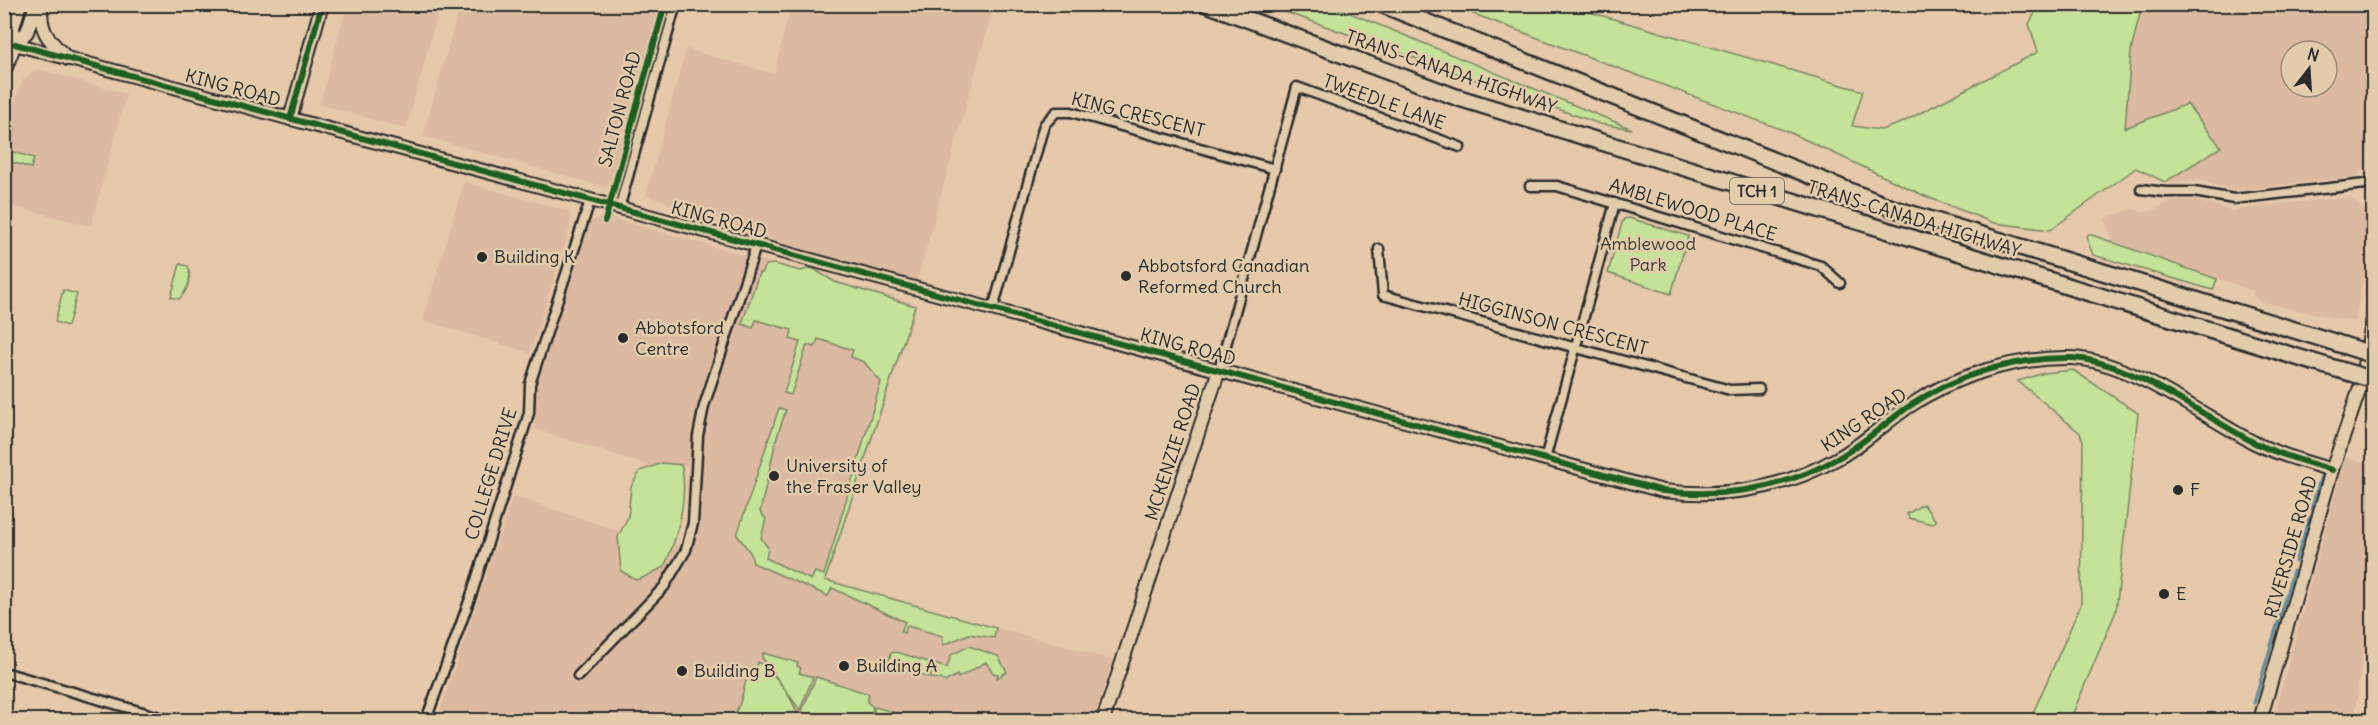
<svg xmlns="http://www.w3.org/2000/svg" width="2378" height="725" font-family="Delius,sans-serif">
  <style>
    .built { fill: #dcb9a1; fill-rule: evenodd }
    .green { fill: #c5e299; stroke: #788662; stroke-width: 1.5 }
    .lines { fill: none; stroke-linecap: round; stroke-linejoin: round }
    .stream { stroke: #638e9e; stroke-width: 3 }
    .street-casing { stroke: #2b2b2b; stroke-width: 13 }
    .secondary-casing { stroke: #2b2b2b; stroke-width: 16 }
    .highway-casing { stroke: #2b2b2b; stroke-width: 20 }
    .street { stroke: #e3ccac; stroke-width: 8 }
    .secondary { stroke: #e3ccac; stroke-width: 12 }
    .highway { stroke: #e3ccac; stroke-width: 15 }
    .highway-bridge-casing { stroke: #2b2b2b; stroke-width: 20; stroke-linecap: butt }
    .highway-bridge { stroke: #e3ccac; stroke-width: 15 }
    .cycleway-casing { stroke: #e3ccac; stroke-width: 10 }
    .cycleway { stroke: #1b5e20; stroke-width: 6 }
    .poi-dot { fill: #2b2b2b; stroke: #e3ccac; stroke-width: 2 }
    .labels { text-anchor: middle; stroke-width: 5; stroke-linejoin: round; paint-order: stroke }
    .shield { fill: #e3ccac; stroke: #625b52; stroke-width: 1.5 }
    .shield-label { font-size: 16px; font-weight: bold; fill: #2b2b2b }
    .street-label { font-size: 18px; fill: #2b2b2b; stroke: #e3ccac }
    .park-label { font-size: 18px; fill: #3a3d36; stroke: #e3ccac }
    .poi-label { font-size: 18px; fill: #2b2b2b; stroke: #e3ccac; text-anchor: start }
  </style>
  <rect width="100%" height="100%" fill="#e6c8ab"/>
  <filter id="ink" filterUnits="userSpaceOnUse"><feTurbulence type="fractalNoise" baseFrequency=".0167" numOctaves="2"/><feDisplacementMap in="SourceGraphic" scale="12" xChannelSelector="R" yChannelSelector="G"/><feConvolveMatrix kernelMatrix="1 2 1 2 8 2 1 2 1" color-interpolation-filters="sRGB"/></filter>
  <g filter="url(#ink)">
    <g class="built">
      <polygon points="347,5 440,5 406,129 320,104"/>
      <polygon points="460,5 660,5 611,182 605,187 423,136"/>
      <polygon points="791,5 994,5 916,284 821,258 803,250 646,195 686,49 774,74"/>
      <path d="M 2142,5 L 2373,5 L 2373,68 L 2367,165 L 2356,177 L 2232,190 L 2199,180 L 2172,183 L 2125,128 L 2131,51 ZM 2291,51 L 2327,51 L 2327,87 L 2291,87 Z"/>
      <polygon points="38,69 126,94 91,226 5,204 4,133 23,80"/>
      <polygon points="464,182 568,211 571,216 571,224 530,353 423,320"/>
      <polygon points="2351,197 2367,214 2365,267 2355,322 2261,302 2253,296 2254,291 2113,241 2105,218 2133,209 2141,212 2152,211 2171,201 2194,200 2233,211 2269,205"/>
      <polygon points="604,216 918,304 826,580 1113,660 1093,720 437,720 513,496 628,534 680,547 687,524 688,466 647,465 535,429 536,386 590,222"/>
      <polygon points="2345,457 2374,465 2373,575 2354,720 2273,720"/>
    </g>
    <g class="green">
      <polygon points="1266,5 1331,5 1632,129 1600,124"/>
      <polygon points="1450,5 1565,5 1863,91 1852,126 1881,130 1901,123 2038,52 2029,24 2036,11 2045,5 2142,5 2131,51 2125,128 2187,104 2221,147 2165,182 2136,168 2050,230 1994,223 1925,196 1791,133"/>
      <polygon points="8,126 15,128 9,151 34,158 31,168 5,160 5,136"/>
      <polygon points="1629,218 1688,236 1671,294 1608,273 1622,223 1624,219"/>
      <polygon points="2089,234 2217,279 2213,290 2093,255 2086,237"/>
      <path d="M 180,264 L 188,266 C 192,279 188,290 179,299 L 171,297 Z"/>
      <polygon points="775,264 800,271 812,268 835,282 915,306 825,580 996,628 994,638 969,634 943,645 943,636 907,626 904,633 901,632 905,622 832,588 828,596 753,563 750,552 737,535 779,408 786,410 776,440 760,512 766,519 761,538 768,548 766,558 811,580 815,572 824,575 881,382 864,362 851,357 853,350 818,339 815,347 807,345 791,395 784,393 800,342 790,339 792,330 756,320 753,328 742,324 759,273 761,273 766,265"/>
      <polygon points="63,290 77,294 68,326 55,322"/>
      <polygon points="2073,370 2138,413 2116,611 2070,720 2030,720 2081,604 2083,441 2080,433 2018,381 2044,373"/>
      <path d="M 662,463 L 681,465 C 689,494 677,540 664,567 C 654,571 648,577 636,580 L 621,571 L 618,537 L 628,517 L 631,487 L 640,471 Z"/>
      <polygon points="1923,504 1936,521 1932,524 1909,518 1907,514"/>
      <polygon points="969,646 998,656 1007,672 997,678 998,674 993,673 986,662 958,678 957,675 945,682 940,679 931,678 931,674 929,674 928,677 888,665 891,653 897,652 947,668 951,655"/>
      <polygon points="763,653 798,663 797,666 801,668 799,673 813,677 800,710 767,665 762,657"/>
      <path d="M 758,662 C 774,671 791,696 797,713 L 793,720 L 742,720 L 733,718 L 740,703 L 747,677 L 754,675 Z"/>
      <polygon points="816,677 869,694 867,702 873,707 869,720 806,720 802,711"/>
      <polygon points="875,707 921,720 871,720"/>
    </g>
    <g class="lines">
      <g class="stream">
        <polyline points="2311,509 2322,473"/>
        <polyline points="2295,562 2309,518"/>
        <polyline points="2254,703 2293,571"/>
        <polyline points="2249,720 2250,717"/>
      </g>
      <g class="street-casing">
        <g id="street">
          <polyline points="1530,186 1557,186 1821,266 1840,283"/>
          <polyline points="2141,189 2165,192 2194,192 2234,199 2374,183"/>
          <polyline points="619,209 676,4"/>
          <polyline points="1379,249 1383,295 1730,390 1759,389"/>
          <polyline points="993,309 1044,125 1056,112 1071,112 1275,169"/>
          <polyline points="1219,370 1297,87 1460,147"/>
          <polyline points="1545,459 1615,203"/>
          <polyline points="4,672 170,720"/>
          <polyline points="578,676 664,587 686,550 693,523 698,436 704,406 756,246"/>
          <polyline points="426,720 472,593 529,413 530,384 590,201"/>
        </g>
      </g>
      <g class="secondary-casing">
        <g id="secondary">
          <path d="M 41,4 C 40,34 48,39 68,59"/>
          <polyline points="4,12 13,4"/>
          <path d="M 4,41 L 1663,491 C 1724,498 1784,489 1838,458 C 1863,444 1884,424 1908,407 C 1953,376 2015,357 2071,358 C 2130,360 2202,416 2255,443 C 2279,455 2306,462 2332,470"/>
          <polyline points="15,44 13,27 20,4"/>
          <polyline points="4,72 15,44 27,32 36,4"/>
          <polyline points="290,119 322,4"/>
          <polyline points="1103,720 1219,370"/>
          <polyline points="2260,720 2332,470 2359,391 2374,314"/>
        </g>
      </g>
      <g class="highway-casing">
        <g id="highway">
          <polyline points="1207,4 1456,97 2313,362"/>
          <polyline points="1381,4 1892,208 2324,339"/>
        </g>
      </g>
      <use href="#street" class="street"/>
      <use href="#secondary" class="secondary"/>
      <use href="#highway" class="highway"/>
      <g class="highway-bridge-casing">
        <g id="highway-bridge">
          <polyline points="2324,339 2374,355"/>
          <polyline points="2313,362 2374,380"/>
        </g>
      </g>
      <use href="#highway-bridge" class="highway-bridge"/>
      <g class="cycleway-casing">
        <g id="cycleway">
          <path d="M 15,44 L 1663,491 C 1724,498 1784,489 1838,458 C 1863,444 1884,424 1908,407 C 1953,376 2015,357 2071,358 C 2130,360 2202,416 2255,443 C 2279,455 2306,462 2332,470"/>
          <polyline points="290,119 322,4"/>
          <polyline points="605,221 665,4"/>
        </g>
      </g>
      <use href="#cycleway" class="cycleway"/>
    </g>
  </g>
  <g class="poi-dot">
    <circle cx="482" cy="257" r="6"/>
    <circle cx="1126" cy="276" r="6"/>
    <circle cx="623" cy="338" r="6"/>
    <circle cx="774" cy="476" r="6"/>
    <circle cx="2178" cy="490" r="6"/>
    <circle cx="2164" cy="594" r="6"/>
    <circle cx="844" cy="666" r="6"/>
    <circle cx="682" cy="671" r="6"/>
  </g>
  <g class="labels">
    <rect class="shield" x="1730" y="178" width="54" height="26" rx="4.5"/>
    <g class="shield-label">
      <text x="1757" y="197">TCH 1</text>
    </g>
    <g class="street-label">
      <text transform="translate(1451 72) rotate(19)" y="6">TRANS-CANADA HIGHWAY</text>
      <text transform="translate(233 88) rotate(15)" y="6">KING ROAD</text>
      <text transform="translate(1384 102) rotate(20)" y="6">TWEEDLE LANE</text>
      <text transform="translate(620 109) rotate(-75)" y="6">SALTON ROAD</text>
      <text transform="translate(1138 115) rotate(14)" y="6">KING CRESCENT</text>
      <text transform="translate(1693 210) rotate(17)" y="6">AMBLEWOOD PLACE</text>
      <text transform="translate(1914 219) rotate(17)" y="6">TRANS-CANADA HIGHWAY</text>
      <text transform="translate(719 220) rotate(15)" y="6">KING ROAD</text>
      <text transform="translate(1553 324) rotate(15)" y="6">HIGGINSON CRESCENT</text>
      <text transform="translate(1188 347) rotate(15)" y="6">KING ROAD</text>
      <text transform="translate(1864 420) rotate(-34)" y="6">KING ROAD</text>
      <text transform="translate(1173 452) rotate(-72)" y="6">MCKENZIE ROAD</text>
      <text transform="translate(491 474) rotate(-73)" y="6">COLLEGE DRIVE</text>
      <text transform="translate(2291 547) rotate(-74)" y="6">RIVERSIDE ROAD</text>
    </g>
    <g class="park-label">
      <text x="1648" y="250">Amblewood<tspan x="1648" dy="21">Park</tspan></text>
    </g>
    <g class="poi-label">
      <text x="494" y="263">Building K</text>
      <text x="1138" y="272">Abbotsford Canadian<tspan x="1138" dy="21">Reformed Church</tspan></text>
      <text x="635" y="334">Abbotsford<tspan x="635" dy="21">Centre</tspan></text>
      <text x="786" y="472">University of<tspan x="786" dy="21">the Fraser Valley</tspan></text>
      <text x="2190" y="496">F</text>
      <text x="2176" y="600">E</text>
      <text x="856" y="672">Building A</text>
      <text x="694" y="677">Building B</text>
    </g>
  </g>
  <rect width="2378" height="725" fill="none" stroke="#e3ccac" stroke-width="24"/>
  <rect x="12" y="12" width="2354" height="701" fill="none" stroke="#2b2b2b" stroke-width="2" filter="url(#ink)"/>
  <g transform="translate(2309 69) rotate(17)"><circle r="28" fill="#e3ccac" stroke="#998c78" stroke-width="1.5"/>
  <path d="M0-4.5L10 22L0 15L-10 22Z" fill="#2b2b2b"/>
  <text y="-9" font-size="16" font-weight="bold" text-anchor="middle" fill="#2b2b2b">N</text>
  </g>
</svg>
